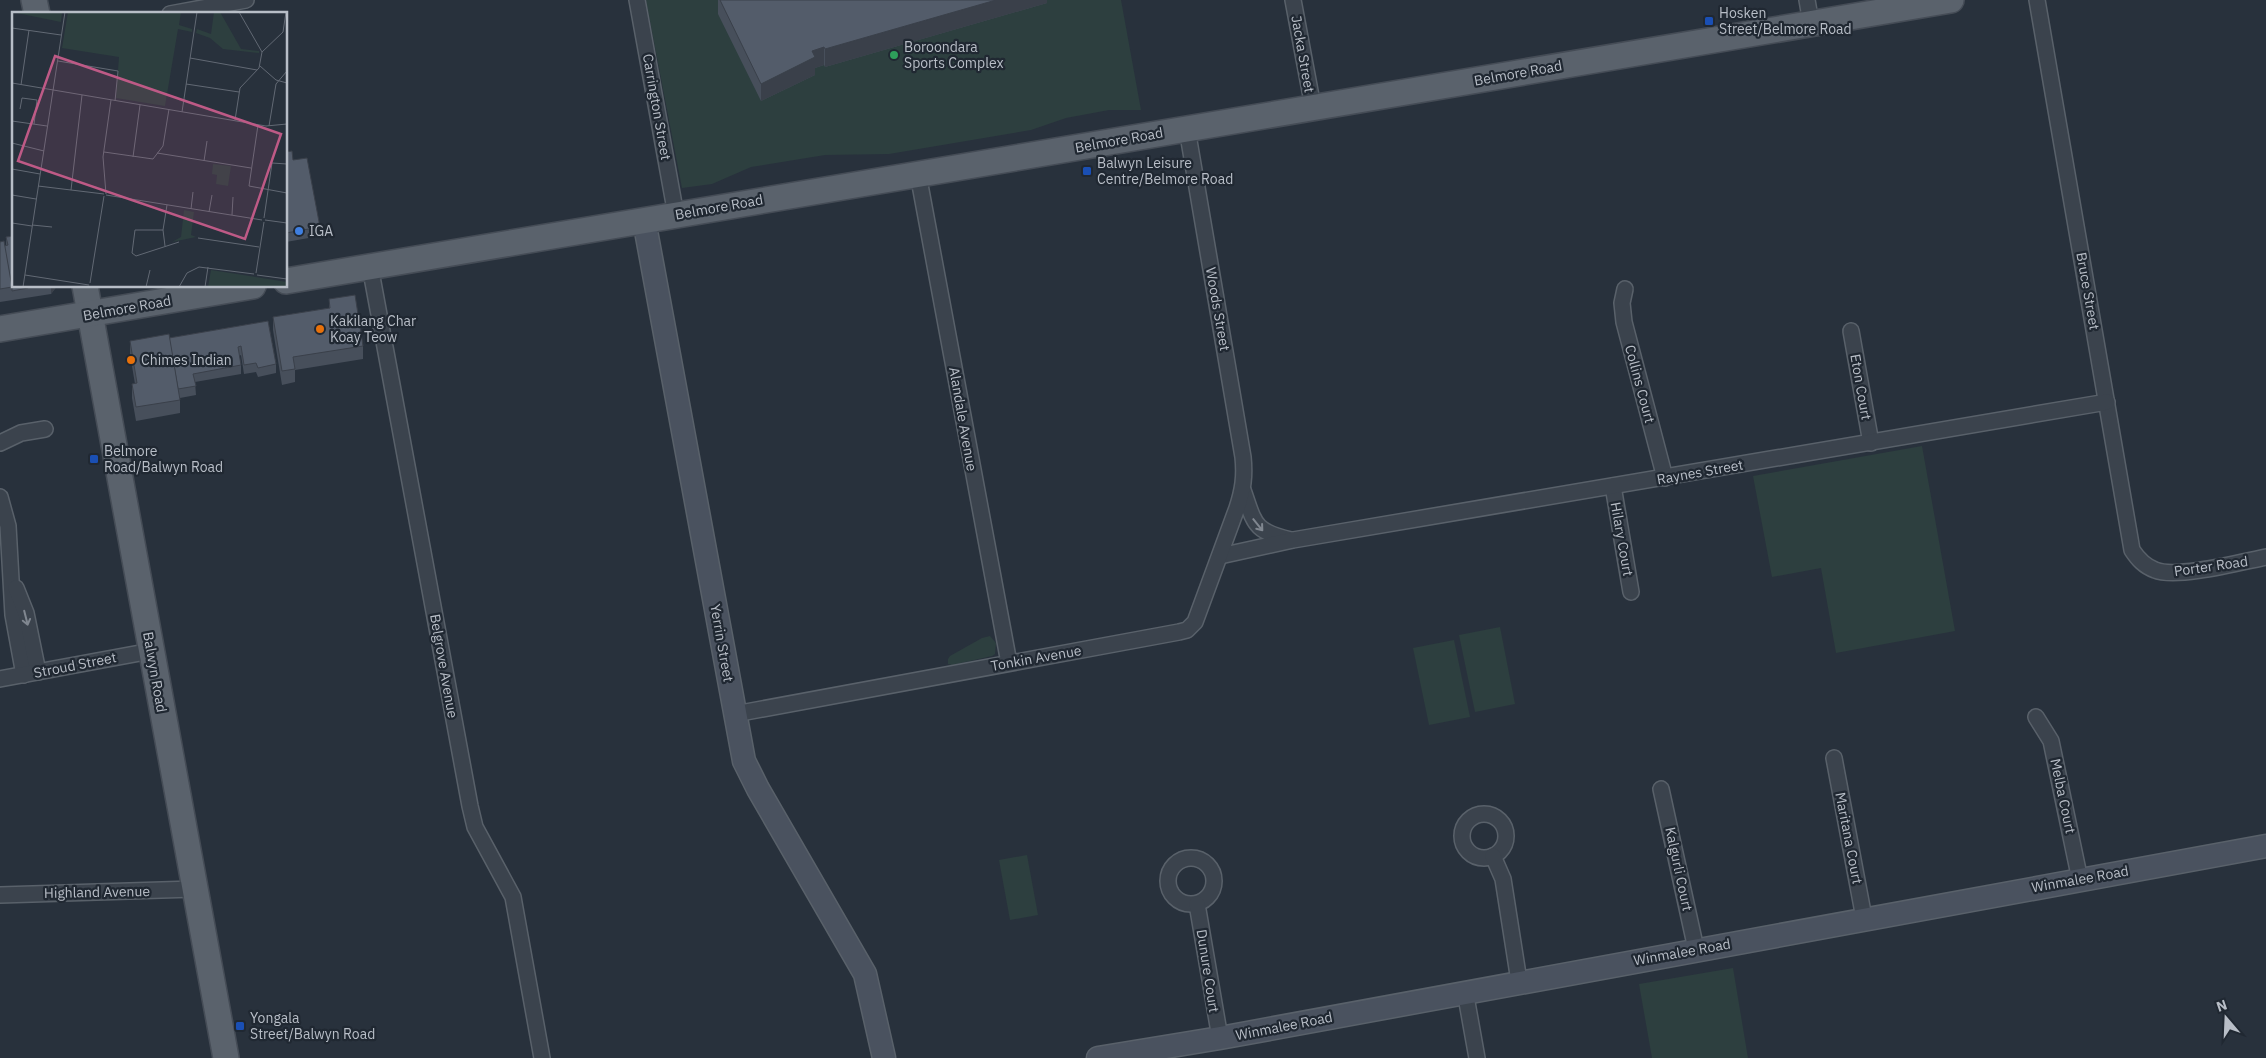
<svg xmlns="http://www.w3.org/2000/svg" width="2266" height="1058" font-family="'IBM Plex Sans',sans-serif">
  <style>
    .green { fill: #2d3f3f }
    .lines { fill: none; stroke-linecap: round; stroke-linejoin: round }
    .street-casing { stroke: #59616a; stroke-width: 18 }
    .secondary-casing { stroke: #59616a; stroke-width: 25 }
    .primary-casing { stroke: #454c56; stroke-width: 28 }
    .street { stroke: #3b434d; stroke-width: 15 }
    .secondary { stroke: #4a525f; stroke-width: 22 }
    .primary { stroke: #5a626c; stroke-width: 25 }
    .wall { fill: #474f5b }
    .shaded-wall { fill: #3a404a }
    .building { fill: #535c6a; stroke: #3a404a }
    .oneway { stroke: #808790 }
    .transit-dot { fill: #1a4fb4; stroke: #202832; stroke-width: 2 }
    .leisure-dot { fill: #2e9e5b; stroke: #202832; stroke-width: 2 }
    .shop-dot { fill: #3f7fe0; stroke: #202832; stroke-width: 2 }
    .food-dot { fill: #e8710a; stroke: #202832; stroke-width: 2 }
    .labels { text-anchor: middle; stroke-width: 4.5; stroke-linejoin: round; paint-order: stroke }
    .poi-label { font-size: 14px; fill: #b8bec7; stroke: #202832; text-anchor: start }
    .street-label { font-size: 14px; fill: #b8bec7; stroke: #202832 }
    .inset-road { fill: none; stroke: #626974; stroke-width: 1 }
    .view { fill: #be5a86; fill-opacity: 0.15; stroke: #be5a86; stroke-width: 2.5 }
    .inset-edge { fill: none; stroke: #b8bec7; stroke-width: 2.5 }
  </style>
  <rect width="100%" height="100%" fill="#28313c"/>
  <g class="green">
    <polygon points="646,0 1121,0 1141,110 1109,110 1066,118 1031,130 889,154 825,155 751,167 712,184 682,188"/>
    <polygon points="1922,446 1955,631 1836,653 1821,568 1772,577 1753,476"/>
    <polygon points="1500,627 1515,704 1475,712 1459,635"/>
    <polygon points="990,636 996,643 995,654 992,656 952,665 948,664 948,659 950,656 982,638"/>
    <polygon points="1454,640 1470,717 1429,725 1413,648"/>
    <polygon points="1027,855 1038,915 1010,920 999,860"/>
    <polygon points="1733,968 1748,1058 1652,1058 1639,984"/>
  </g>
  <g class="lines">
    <g class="street-casing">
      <g id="street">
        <polyline points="637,0 676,215"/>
        <polyline points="1293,0 1313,107"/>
        <polyline points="1807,0 1811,23"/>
        <path d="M 2037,0 L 2132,550 C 2138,559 2144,566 2155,570 C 2176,579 2241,562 2266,557"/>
        <polyline points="170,14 246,0"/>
        <polyline points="918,174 1009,663"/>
        <polyline points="370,266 470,806 475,827 513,897 542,1058"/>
        <polyline points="1625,289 1622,303 1624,322 1665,478"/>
        <polyline points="1851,331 1871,443"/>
        <polyline points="0,443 21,433 45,429"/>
        <polyline points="1613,486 1631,592"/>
        <path d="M 1243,490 C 1255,524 1253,531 1291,540"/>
        <polyline points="0,497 8,526 13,615 24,675"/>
        <polyline points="1220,556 1293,540 2107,402"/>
        <polyline points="16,588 26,613 38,672"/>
        <polyline points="0,679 151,651"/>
        <path d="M 735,714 L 1179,632 L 1187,630 L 1195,622 L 1237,508 C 1243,490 1245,476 1243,457 L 1187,129"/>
        <polyline points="2036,717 2051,741 2080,880"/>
        <polyline points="1834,758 1864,918"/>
        <polyline points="1661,789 1696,949"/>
        <circle cx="1484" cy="836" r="22"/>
        <polyline points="1493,856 1503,879 1519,981"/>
        <circle cx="1191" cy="881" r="23"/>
        <polyline points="0,895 194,889"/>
        <polyline points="1197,904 1220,1038"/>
        <polyline points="1465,991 1477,1058"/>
      </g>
    </g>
    <g class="secondary-casing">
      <g id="secondary">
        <polyline points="644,220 744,761 758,789 865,974 884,1058"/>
        <polyline points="1098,1058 1220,1038 2266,846"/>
      </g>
    </g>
    <g class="primary-casing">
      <g id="primary">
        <polyline points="34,0 37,14"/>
        <polyline points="286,281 1951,0"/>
        <polyline points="85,286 226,1058"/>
        <polyline points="0,329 253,286"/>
      </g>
    </g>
    <use href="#street" class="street"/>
    <use href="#secondary" class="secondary"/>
    <use href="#primary" class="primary"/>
  </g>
  <g class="wall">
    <polygon points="718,0 1047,0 1047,3 825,67 824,65 815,68 815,75 761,101 718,14"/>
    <polygon points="286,152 293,160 320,227 320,236 286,242"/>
    <polygon points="13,232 14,232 14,286 57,286 51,294 0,302 0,242 4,246 6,245 6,237 13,236"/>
    <polygon points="329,299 363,346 363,359 295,370 295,382 282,385 273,330 273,317 329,308"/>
    <polygon points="268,321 276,364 276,373 258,377 256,372 244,374 241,355 239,356 241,365 241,374 195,382 196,395 180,398 180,413 136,421 132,398 132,384 135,384 130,354 130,341 169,338"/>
  </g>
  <g class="shaded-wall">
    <polygon points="996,0 1047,0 1047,3 825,67 825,49"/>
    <polygon points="824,47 824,65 815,68 815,75 761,101 761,84 812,51"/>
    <polygon points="51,286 57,286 51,294"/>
  </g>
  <g class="building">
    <polygon points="720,0 996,0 825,49 824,47 812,51 815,57 761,84"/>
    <polygon points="292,151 293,160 307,158 320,227 286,233 286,152"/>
    <polygon points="13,232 14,232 14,286 27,286 28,288 12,291 12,287 4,246 8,245 6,237 14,236"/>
    <polygon points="4,241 12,287 0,289 0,242"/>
    <polygon points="355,295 363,346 293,357 295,369 282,371 273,317 330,308 329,299"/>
    <polygon points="268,321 276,364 258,368 256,363 244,365 241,346 238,347 241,365 193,374 196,386 178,389 169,338"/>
    <polygon points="169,334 180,400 136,407 132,384 137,383 130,341"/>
  </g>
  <defs><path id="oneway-shaft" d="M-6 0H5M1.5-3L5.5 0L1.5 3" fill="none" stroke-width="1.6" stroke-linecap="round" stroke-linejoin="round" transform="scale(1.25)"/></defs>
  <g class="oneway">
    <use href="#oneway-shaft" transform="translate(1258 525) rotate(51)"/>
    <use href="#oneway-shaft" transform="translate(26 618) rotate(76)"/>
  </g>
  <g class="transit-dot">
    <rect x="1704" y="16" width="10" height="10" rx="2.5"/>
    <rect x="1082" y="166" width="10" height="10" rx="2.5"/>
    <rect x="89" y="454" width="10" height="10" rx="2.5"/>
    <rect x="235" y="1021" width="10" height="10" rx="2.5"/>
  </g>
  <circle class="leisure-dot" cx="894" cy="55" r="5"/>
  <circle class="shop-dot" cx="299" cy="231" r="5"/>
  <g class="food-dot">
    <circle cx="320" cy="329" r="5"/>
    <circle cx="131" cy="360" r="5"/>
  </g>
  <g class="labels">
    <g class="poi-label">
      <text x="1719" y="18">Hosken<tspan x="1719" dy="16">Street/Belmore Road</tspan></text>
      <text x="904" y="52">Boroondara<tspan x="904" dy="16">Sports Complex</tspan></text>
      <text x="1097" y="168">Balwyn Leisure<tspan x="1097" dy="16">Centre/Belmore Road</tspan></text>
      <text x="309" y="236">IGA</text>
      <text x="330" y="326">Kakilang Char<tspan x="330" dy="16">Koay Teow</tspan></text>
      <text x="141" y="365">Chimes Indian</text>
      <text x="104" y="456">Belmore<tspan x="104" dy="16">Road/Balwyn Road</tspan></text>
      <text x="250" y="1023">Yongala<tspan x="250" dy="16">Street/Balwyn Road</tspan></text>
    </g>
    <g class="street-label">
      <text transform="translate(1303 54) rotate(80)" y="5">Jacka Street</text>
      <text transform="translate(1518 73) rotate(-10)" y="5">Belmore Road</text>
      <text transform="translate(657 107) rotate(80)" y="5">Carrington Street</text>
      <text transform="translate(1119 140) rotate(-10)" y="5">Belmore Road</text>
      <text transform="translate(719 207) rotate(-10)" y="5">Belmore Road</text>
      <text transform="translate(2088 291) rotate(80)" y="5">Bruce Street</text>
      <text transform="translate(127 308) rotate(-10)" y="5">Belmore Road</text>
      <text transform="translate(1218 309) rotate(80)" y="5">Woods Street</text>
      <text transform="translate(1640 384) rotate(75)" y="5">Collins Court</text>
      <text transform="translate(1861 387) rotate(80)" y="5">Eton Court</text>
      <text transform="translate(963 419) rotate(80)" y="5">Alandale Avenue</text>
      <text transform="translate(1700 472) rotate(-10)" y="5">Raynes Street</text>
      <text transform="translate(1622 539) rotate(80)" y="5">Hilary Court</text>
      <text transform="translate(2211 566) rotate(-8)" y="5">Porter Road</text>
      <text transform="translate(722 643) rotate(80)" y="5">Yerrin Street</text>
      <text transform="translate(1036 658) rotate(-10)" y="5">Tonkin Avenue</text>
      <text transform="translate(75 665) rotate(-11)" y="5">Stroud Street</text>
      <text transform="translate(444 666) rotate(80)" y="5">Belgrove Avenue</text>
      <text transform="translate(155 672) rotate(80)" y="5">Balwyn Road</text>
      <text transform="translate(2063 796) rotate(78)" y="5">Melba Court</text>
      <text transform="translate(1849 838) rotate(79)" y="5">Maritana Court</text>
      <text transform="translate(1679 869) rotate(78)" y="5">Kalgurli Court</text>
      <text transform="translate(2080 879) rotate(-10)" y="5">Winmalee Road</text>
      <text transform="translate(97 892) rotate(-1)" y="5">Highland Avenue</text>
      <text transform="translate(1682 952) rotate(-10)" y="5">Winmalee Road</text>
      <text transform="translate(1208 971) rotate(81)" y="5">Dunure Court</text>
      <text transform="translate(1284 1026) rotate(-11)" y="5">Winmalee Road</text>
    </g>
  </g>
  <g transform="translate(12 12)">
    <rect width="275" height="275" fill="#28313c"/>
    <path d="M 0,0 L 50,0 L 49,10 ZM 56,0 L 169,0 L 167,13 L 180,17 L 180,20 L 166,17 L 153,94 L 104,86 L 107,45 L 50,36 ZM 202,0 L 208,0 L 229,37 L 247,39 L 247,41 L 211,37 L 198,26 L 184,21 L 185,17 L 199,22 ZM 201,152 L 219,154 L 216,174 L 204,172 L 205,163 L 200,162 ZM 172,198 L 182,200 L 179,223 L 184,225 L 160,230 L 169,225 ZM 199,258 L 275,270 L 275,275 L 196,275 Z" fill="#2d3f3f"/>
    <path class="inset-road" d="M 0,16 L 49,23M 250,40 L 271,20 L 274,0M 178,46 L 245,58M 46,49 L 106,59 L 103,89M 248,54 L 264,68 L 275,71M 0,71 L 254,114 L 275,112M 174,72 L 227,80M 9,73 L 17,18M 8,97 L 10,86 L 25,88 L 22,112M 170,100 L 185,0M 223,108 L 228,76 L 247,56 L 250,40 L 227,0M 0,109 L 35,114M 246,113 L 237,174 L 275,181M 257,114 L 264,72 L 275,59M 0,131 L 32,139M 92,140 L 141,147 L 151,134 L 157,97M 145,141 L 239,156M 121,145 L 128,93M 192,149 L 195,129M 0,157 L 28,162M 26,174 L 92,182M 59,178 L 70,83M 94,182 L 91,145 L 99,88M 0,183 L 24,187M 94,183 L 250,208M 179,197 L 181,180M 197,200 L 200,183M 220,203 L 221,185M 252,206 L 260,151 L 275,152M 253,208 L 275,211M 0,211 L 20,214M 20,213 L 40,215M 151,218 L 123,218 L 120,241 L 124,244 L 167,230M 186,226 L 247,235M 153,234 L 151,218 L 155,193M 244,261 L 252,210M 13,263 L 77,273M 245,263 L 275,267M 78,271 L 92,184M 11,275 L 53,0M 134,275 L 138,258M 167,275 L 175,261 L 187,255 L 242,262M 193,275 L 196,255"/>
    <path class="view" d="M 43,44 L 269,122 L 233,227 L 6,149 Z"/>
    <rect width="275" height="275" class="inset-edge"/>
  </g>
  <g transform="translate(2226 1018) rotate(341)" stroke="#202832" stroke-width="4" paint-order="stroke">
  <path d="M0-4L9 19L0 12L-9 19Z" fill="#b8bec7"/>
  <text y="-8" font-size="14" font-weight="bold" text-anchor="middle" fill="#b8bec7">N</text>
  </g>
</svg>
